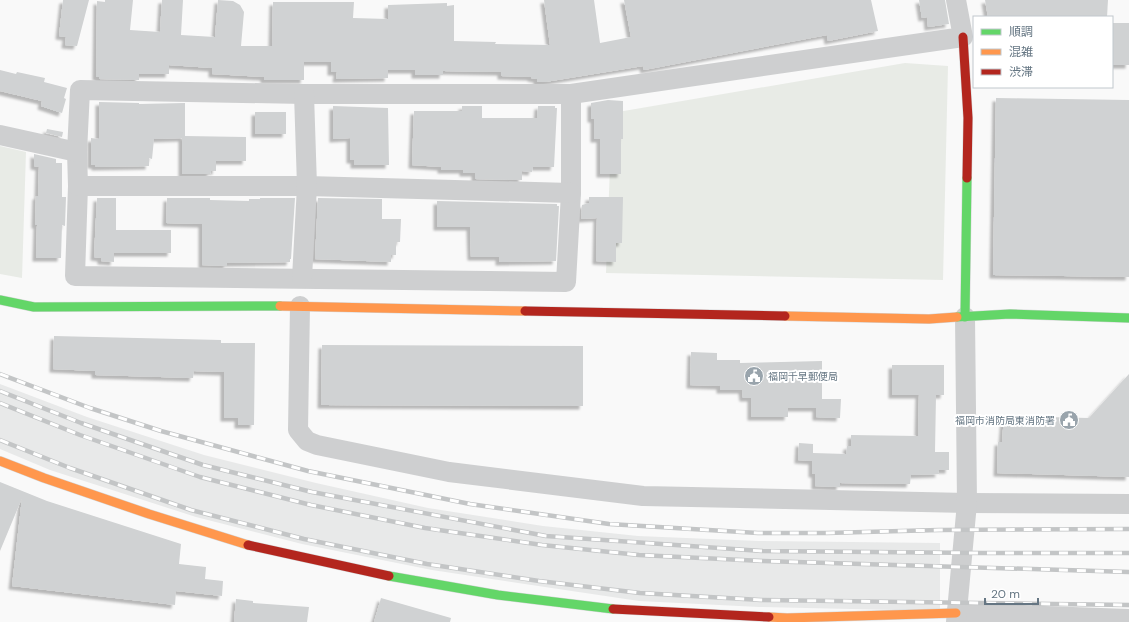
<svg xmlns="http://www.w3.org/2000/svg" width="1129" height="622" font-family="'DM Sans','Noto Sans JP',sans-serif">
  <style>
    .built { fill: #e8e9e9 }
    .green { fill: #e8ebe6 }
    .building { fill: #d0d2d3; filter: url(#shadow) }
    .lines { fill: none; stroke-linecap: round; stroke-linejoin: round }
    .fast-casing { stroke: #d5d6d7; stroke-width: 10 }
    .slow-casing { stroke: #d5d6d7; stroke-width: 10 }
    .jam-casing { stroke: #d5d6d7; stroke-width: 10 }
    .street { stroke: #cecfd0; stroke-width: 20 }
    .fast { stroke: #63d668; stroke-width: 9 }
    .slow { stroke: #ff974d; stroke-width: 9 }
    .jam { stroke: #b3261e; stroke-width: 9 }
    .rail-casing { stroke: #c3c5c6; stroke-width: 4.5 }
    .rail { stroke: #fff; stroke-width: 3; stroke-dasharray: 9; stroke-linecap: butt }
    .labels { text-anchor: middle; stroke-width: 4; stroke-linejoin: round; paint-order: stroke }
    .poi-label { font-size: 10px; fill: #657683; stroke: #fff; text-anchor: start }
  </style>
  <defs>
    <filter id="shadow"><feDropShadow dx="-3.5" dy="3.5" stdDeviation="1" flood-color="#0004"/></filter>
  </defs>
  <rect width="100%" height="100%" fill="#f9f9f9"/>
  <polygon class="built" points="0,384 87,417 204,455 316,483 428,508 543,526 638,536 759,541 940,543 940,611 759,607 639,601 432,570 302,544 196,517 50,470 0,449"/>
  <g class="green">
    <polygon points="905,63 948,66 943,280 606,273 612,113"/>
    <polygon points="0,146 26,152 22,278 0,274"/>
  </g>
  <g class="building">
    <polygon points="63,0 89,0 77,46 65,45 66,37 59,36"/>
    <polygon points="105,0 133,0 130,30 160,32 162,0 183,0 181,35 215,37 218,0 233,1 240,5 244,12 241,46 272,46 273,2 354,2 353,18 388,19 388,5 447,3 447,6 454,5 454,41 496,42 495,44 550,45 544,0 594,0 600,43 631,37 624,0 871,0 878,31 828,41 827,35 644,70 643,66 545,82 537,82 537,79 531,78 531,77 501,76 501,72 443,71 443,75 415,75 415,70 388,70 388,78 336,79 337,72 331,72 331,62 304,62 304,80 264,80 264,77 212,74 212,68 169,65 169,74 139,74 139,80 99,79 99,77 96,77 97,1 105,2"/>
    <polygon points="919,0 945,0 949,24 928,27 927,17 922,18"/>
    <polygon points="985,0 1108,0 1107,17 988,17"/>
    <rect x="1112" y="23" width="17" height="42"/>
    <polygon points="0,70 16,74 17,72 45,78 44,82 67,88 64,98 66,99 62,113 41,106 42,101 0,91"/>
    <polygon points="996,98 1129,100 1129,277 993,275"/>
    <polygon points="608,100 623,101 623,139 621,139 621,174 600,174 600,139 594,139 594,119 591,119 591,103"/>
    <polygon points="99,102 139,103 139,104 185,103 185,136 246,137 246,161 216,161 216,171 211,171 210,174 182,174 182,138 154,139 152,159 149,158 149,166 95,167 95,165 91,165 91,138 99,139"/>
    <polygon points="333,106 388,108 389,165 354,165 354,160 350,160 350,138 333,139"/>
    <polygon points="462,106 482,106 482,118 537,118 538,106 555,106 555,108 557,108 554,167 533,167 532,172 522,171 522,180 475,179 475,173 463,173 463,170 441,170 441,167 412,165 414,111 462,111"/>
    <rect x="255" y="112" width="31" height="22"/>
    <polygon points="47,129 63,132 62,137 46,133"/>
    <polygon points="34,154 56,159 56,163 62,163 62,197 66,197 65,226 62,225 61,258 36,258 37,225 35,225 36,196 38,196 39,167 34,166"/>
    <polygon points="589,197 623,197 622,243 616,243 616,262 596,261 597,218 581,219 582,205 589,203"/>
    <polygon points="97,198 116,198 116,230 171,230 171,253 114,253 114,262 101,261 101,258 94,257"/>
    <polygon points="167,198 210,198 210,200 249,201 249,199 260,199 260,198 295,198 291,259 290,259 290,262 227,263 227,266 202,265 202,224 166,223"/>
    <polygon points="318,198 382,199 382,219 401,219 400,242 396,242 396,255 391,255 391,262 315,259"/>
    <polygon points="437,201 557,204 557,206 559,206 556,261 499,262 499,257 471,257 470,227 437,227"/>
    <polygon points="54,336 221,340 221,343 255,343 254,425 238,425 238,418 224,418 224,372 194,371 193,378 95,375 95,371 53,369"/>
    <polygon points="322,345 583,346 583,406 321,405"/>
    <polygon points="691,352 717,353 717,360 740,360 740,363 822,361 822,399 841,399 840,418 816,417 816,408 788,408 788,417 751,417 751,398 743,398 742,390 720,390 720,386 690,385"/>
    <polygon points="892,365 944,365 944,395 936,395 935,452 949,452 949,470 938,470 939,474 911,475 910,484 840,483 840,487 815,486 815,474 812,474 812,461 798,460 799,443 813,444 813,453 846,454 847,446 851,446 851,435 918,436 919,395 892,395"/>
    <polygon points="1129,374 1129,477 997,473 998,442 1002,442 1004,416 1089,418"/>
    <polygon points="0,482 47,501 181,544 179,564 206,567 205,579 223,581 222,596 176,591 175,605 12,586 22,498 0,551"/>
    <polygon points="381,598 451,618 450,622 374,622"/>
    <polygon points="236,599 253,601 253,603 309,607 307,622 234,622"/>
  </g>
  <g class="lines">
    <g class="fast-casing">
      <g id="fast">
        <polyline points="0,300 34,307 280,306"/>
        <polyline points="957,317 1010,314 1129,318"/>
        <polyline points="965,317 967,178"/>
        <polyline points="389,576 498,595 613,609"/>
      </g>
    </g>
    <g class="slow-casing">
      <g id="slow">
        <polyline points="280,306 525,311"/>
        <polyline points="785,316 929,319 957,317"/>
        <polyline points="0,461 44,478 149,514 248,545"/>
        <polyline points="769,617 787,618 956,613"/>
      </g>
    </g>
    <g class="jam-casing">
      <g id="jam">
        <polyline points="963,37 968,118 967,178"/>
        <polyline points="525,311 785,316"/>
        <polyline points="248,545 389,576"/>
        <polyline points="613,609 769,617"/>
      </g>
    </g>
    <g class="street">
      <polyline points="571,94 571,193 566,282 75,276 78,186 77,152 80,90 304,94 571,94 963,37 956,0"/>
      <polyline points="0,135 77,152"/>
      <polyline points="78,186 307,186 571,193"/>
      <polyline points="302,278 307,186 304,94"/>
      <polyline points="300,306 298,430 307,441 317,445 449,472 643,496 967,503 1129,504"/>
      <polyline points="956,613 1129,619"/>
      <polyline points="956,622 967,503 965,317"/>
    </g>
    <use href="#fast" class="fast"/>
    <use href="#slow" class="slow"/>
    <use href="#jam" class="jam"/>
    <g class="rail-casing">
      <g id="rail">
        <polyline points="0,374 90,408 161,431 308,471 470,504 609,524 758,533 827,533 939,530 1129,529"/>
        <polyline points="0,391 81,423 203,465 312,492 546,536 762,551 982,553 1129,553"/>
        <polyline points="0,403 80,435 200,477 311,505 425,528 542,545 639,555 763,561 1129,572"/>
        <polyline points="0,440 70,468 191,510 304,539 427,564 539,581 640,593 761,600 1129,605"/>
      </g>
    </g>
    <use href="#rail" class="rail"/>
  </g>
  <defs>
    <g id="civic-disc" transform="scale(1)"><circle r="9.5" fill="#99a4ac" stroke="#fff"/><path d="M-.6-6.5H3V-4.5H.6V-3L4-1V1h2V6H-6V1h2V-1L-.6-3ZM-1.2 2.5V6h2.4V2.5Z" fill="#fff"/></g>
  </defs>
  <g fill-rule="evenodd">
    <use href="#civic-disc" x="754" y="376"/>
    <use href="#civic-disc" x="1069" y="420"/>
  </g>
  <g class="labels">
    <g class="poi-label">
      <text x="768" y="380">福岡千早郵便局</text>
      <text x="1055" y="424" text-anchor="end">福岡市消防局東消防署</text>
    </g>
  </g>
  <rect x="973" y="16" width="140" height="72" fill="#ffffff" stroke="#c1c8cd"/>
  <rect x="981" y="29" width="20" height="6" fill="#63d668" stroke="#c1c8cd"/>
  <text x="1009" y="36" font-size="12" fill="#657683">順調</text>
  <rect x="981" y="49" width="20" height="6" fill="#ff974d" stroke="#c1c8cd"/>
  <text x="1009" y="56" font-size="12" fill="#657683">混雑</text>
  <rect x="981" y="69" width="20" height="6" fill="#b3261e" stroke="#c1c8cd"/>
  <text x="1009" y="76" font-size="12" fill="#657683">渋滞</text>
  <path d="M985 598v6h53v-6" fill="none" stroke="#657683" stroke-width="2"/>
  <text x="991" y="598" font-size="12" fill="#657683" stroke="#ffffff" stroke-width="3" paint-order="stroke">20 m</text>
</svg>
